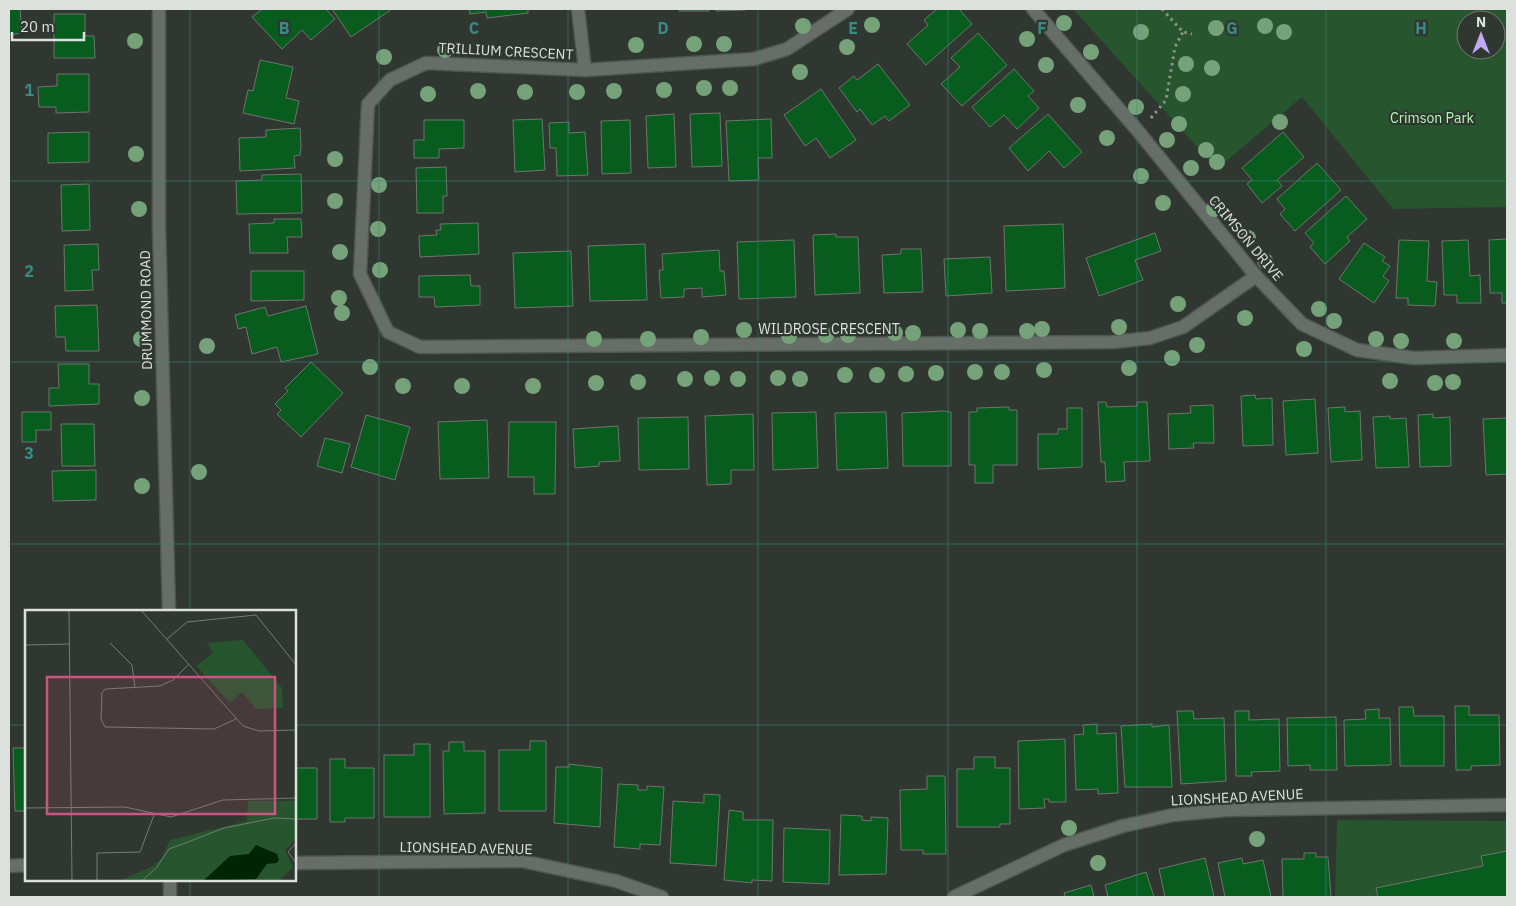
<svg xmlns="http://www.w3.org/2000/svg" width="1516" height="906" font-family="'IBM Plex Sans',sans-serif">
	<rect width="100%" height="100%" fill="#303630"/>
	<path fill="#27552d" fill-rule="evenodd" d="M1073,9h434v198l-114,2 -91,-112 -85,72zM1466,20h30v30h-30z
		M1337,820l170,1v76h-172z"/>
	<path fill="#075c1e" stroke="#6e756e" d="M9,9h11l2,24 -13,2z
		M262,9h64l9,10 -24,21 -9,-10 -20,19 -30,-32z
		M332,9h60l-41,28z
		M469,9h59v4l-41,5 -1,-6 -16,2z
		M679,9h30v2h-30z
		M716,9h29v1l-29,1z
		M937,9h22l13,15 -46,41 -19,-21 21,-19 -4,-5z
		M54,14h31v22h9l1,22h-41z
		M978,33l29,32 -45,41 -21,-22 19,-17 -9,-9z
		M260,60l33,7 -7,31 13,3 -5,23 -51,-11 5,-23 5,1z
		M878,64l32,41 -21,16 -4,-5 -13,9 -12,-16 -3,3 -18,-24 15,-12 3,4z
		M1014,69l20,22 -6,5 11,12 -22,21 -13,-14 -14,12 -18,-20z
		M57,74h32v38l-33,1v-6h-17l-1,-20 19,-1z
		M821,89l35,51 -26,18 -14,-20 -11,8 -21,-31z
		M720,113l2,53 -30,1 -2,-53z
		M674,114l2,53 -28,1 -2,-52z
		M1048,114l34,38 -18,16 -15,-17 -21,20 -19,-23z
		M542,119l3,51 -30,2 -2,-52z
		M771,119l1,39h-14l1,22 -30,1 -3,-60z
		M424,120h40v28l-25,1v9h-25v-18h10z
		M630,120l1,53 -29,1 -1,-53z
		M569,122v11l16,-1 3,43 -31,1 -1,-28h-6l-1,-25z
		M300,128l1,19 -1,8 -6,1 1,12 -55,3 -1,-33 27,-1v-7z
		M89,132v30l-41,1v-30z
		M1283,132l21,25 -27,23 5,6 -20,17 -15,-19 5,-4 -10,-12z
		M1317,163l24,27 -46,41 -15,-17 5,-5 -8,-10z
		M446,167l1,29h-4v17h-26l-1,-45z
		M301,174l1,39 -65,1 -1,-33 26,-1v-5z
		M89,184l1,46 -28,1 -1,-46z
		M1346,196l21,23 -20,18 3,4 -25,23 -15,-17 4,-4 -9,-10z
		M274,219h27l1,18h-15l1,16h-38l-1,-29 25,-1z
		M478,223l1,31 -59,3 -1,-21 18,-1 -1,-5h5l-1,-6z
		M1063,224l2,64 -59,3 -2,-65z
		M1155,233l6,18 -26,9 8,20 -44,16 -13,-38z
		M836,234v3h22l2,56 -45,2 -2,-60z
		M1507,239v64h-5v-10h-12l-1,-53z
		M794,240l2,57 -57,2 -2,-57z
		M1399,240l30,1 -2,40 10,1 -2,24 -27,-1v-7h-12z
		M1468,240l2,36 10,-1 1,28h-24v-8h-13l-2,-54z
		M1364,243l21,14 -3,4 8,5 -7,10 6,5 -15,22 -35,-24z
		M98,244l1,26h-7l1,20 -28,1 -1,-46z
		M645,244l2,56 -57,1 -2,-55z
		M901,249h20l2,43 -39,1 -2,-38 19,-1z
		M719,250l1,21h4l2,24 -24,2v-9l-18,1v8l-23,1 -2,-28h4l-1,-16z
		M571,251l2,55 -58,2 -2,-55z
		M990,257l2,36 -46,3 -2,-37z
		M251,271h53v29l-53,1z
		M470,275l1,11h9v19l-45,2 -1,-10h-15v-21z
		M97,305l2,46h-33l-1,-14h-9l-1,-31z
		M306,306l12,48 -37,8 -4,-15 -25,7 -6,-27 -8,2 -3,-14 30,-8 3,9z
		M311,362l32,31 -42,44 -24,-23 4,-4 -6,-6 13,-13 -3,-3z
		M58,364h31v20h10v20l-50,2v-18h10z
		M1255,395l1,4 16,-1 1,47 -30,1 -2,-50z
		M1315,399l3,54 -32,2 -3,-54z
		M1098,402h8l1,5 30,-1v-4h10l3,59 -26,1 1,19 -19,1 -1,-20h-4z
		M1213,405l1,38h-21l1,5 -25,1 -1,-35 23,-1 -1,-7z
		M1009,407v3h8v55h-24v18h-18v-18h-6v-53h8v-4z
		M1345,407v5l15,-1 2,49 -31,2 -3,-54z
		M1067,408h15v59l-44,2v-35h20v-5h9z
		M944,411l7,1v54h-48l-1,-53z
		M22,412h29v18h-15v12h-14z
		M816,412l2,56 -45,2 -1,-57z
		M886,412l2,56 -51,2 -2,-57z
		M753,414l1,56h-23v14l-24,1 -2,-69z
		M1433,414v4l17,-1 1,49 -31,1 -2,-52z
		M366,415l44,12 -15,53 -44,-13z
		M1390,416v3l16,-1 3,49 -33,1 -3,-51z
		M688,417l1,52 -50,1 -1,-52z
		M1507,418v56l-21,1 -3,-56z
		M487,420l2,58 -49,1 -2,-57z
		M509,422h47l-1,72h-21v-17h-26z
		M61,424h33l1,42h-33z
		M618,426l2,35 -21,1v4l-24,2 -2,-39z
		M325,438l25,6 -8,29 -25,-7z
		M96,470v30l-43,1 -1,-30z
		M1455,706h14v9h30l1,50 -29,1v4h-15z
		M1399,707h14l1,9h30v50h-44z
		M1379,709v9h11l1,47 -46,1 -1,-46 22,-1 -1,-9z
		M1177,711h16l1,8 30,-1 2,63 -45,3z
		M1235,711h14v9l30,-1 1,52 -29,1 1,4h-16z
		M1336,717l1,53h-27v-5l-22,1 -1,-48z
		M1097,724v10l19,-1 2,60 -20,1v-5l-22,1 -2,-55 10,-1 -1,-9z
		M1152,724v3l17,-2 3,62h-47l-4,-61z
		M1065,739l1,63h-17v-3h-5l1,9 -26,1 -1,-68z
		M530,741h16v70h-47v-61h31z
		M449,742h15v9h21v62l-41,1 -1,-63h6z
		M414,744h16v73h-46v-62h30z
		M13,748h13v63h-11z
		M974,757h21v11h15v56h-10v3h-43v-58h17z
		M330,759h15v9h29v50h-29v4h-15z
		M569,764l33,4 -2,59 -46,-4 2,-56h13z
		M295,768h22v51h-22z
		M927,776h18l1,78h-23v-4h-22l-1,-60 27,-1z
		M618,784l20,1v5h9v-4l17,1 -4,58 -20,-1v5l-26,-2z
		M704,794l16,1 -4,71 -46,-3 3,-62 31,2z
		M729,810l14,2v8h30l-1,61 -20,-1v3l-28,-3z
		M841,815l21,1v4l9,1v-4l17,1 -2,56 -47,1z
		M784,828l46,2 -1,54 -46,-2z
		M1507,851v46h-129l-2,-9 107,-22 -2,-10z
		M1304,853h12v4h12l3,40h-48l-1,-38h22z
		M1205,858l9,39h-49l-6,-28z
		M1242,858l1,6 20,-4 8,37h-46l-7,-34z
		M1146,872l8,25h-46l-3,-12z
		M1091,885l3,12h-29l-1,-4z"/>
	<g fill="none" stroke-linecap="round" stroke-linejoin="round">
		<defs>
			<path id="street" d="M578,9l7,61
				M848,9l-61,40 -33,10 -169,11 -159,-7 -36,17 -22,24 -8,170 28,58 32,15 694,-5 36,-4 33,-11 73,-51
				M1033,9l105,122 118,145 46,48 55,26 57,8 93,-3
				M295,863l227,-2 94,20 46,16
				M9,866l17,-1
				M954,897l110,-52 59,-19 50,-11 53,-5 281,-5"/>
			<path id="secondary" d="M159,9v217l10,385
				M170,897v-17"/>
		</defs>
		<use href="#street" stroke="#4f554f" stroke-width="15"/>
		<use href="#secondary" stroke="#4f554f" stroke-width="15"/>
		<path stroke="#8e938e" stroke-width="3" stroke-dasharray="2.5 4" stroke-linecap="butt" d="M1162,9l21,23 9,2
			M1151,118l15,-18 9,-53 8,-15"/>
		<use href="#street" stroke="#676e67" stroke-width="12"/>
		<use href="#secondary" stroke="#676e67" stroke-width="12"/>
	</g>
	<g fill="#75a279">
		<circle cx="1064" cy="23" r="8"/>
		<circle cx="872" cy="25" r="8"/>
		<circle cx="803" cy="26" r="8"/>
		<circle cx="1265" cy="26" r="8"/>
		<circle cx="1216" cy="28" r="8"/>
		<circle cx="1141" cy="32" r="8"/>
		<circle cx="1284" cy="32" r="8"/>
		<circle cx="1027" cy="39" r="8"/>
		<circle cx="135" cy="41" r="8"/>
		<circle cx="694" cy="44" r="8"/>
		<circle cx="724" cy="44" r="8"/>
		<circle cx="636" cy="45" r="8"/>
		<circle cx="847" cy="47" r="8"/>
		<circle cx="445" cy="50" r="8"/>
		<circle cx="1091" cy="52" r="8"/>
		<circle cx="384" cy="57" r="8"/>
		<circle cx="1186" cy="64" r="8"/>
		<circle cx="1046" cy="65" r="8"/>
		<circle cx="1212" cy="68" r="8"/>
		<circle cx="800" cy="72" r="8"/>
		<circle cx="704" cy="88" r="8"/>
		<circle cx="730" cy="88" r="8"/>
		<circle cx="664" cy="90" r="8"/>
		<circle cx="478" cy="91" r="8"/>
		<circle cx="614" cy="91" r="8"/>
		<circle cx="525" cy="92" r="8"/>
		<circle cx="577" cy="92" r="8"/>
		<circle cx="428" cy="94" r="8"/>
		<circle cx="1183" cy="94" r="8"/>
		<circle cx="1078" cy="105" r="8"/>
		<circle cx="1136" cy="107" r="8"/>
		<circle cx="1280" cy="122" r="8"/>
		<circle cx="1179" cy="124" r="8"/>
		<circle cx="1107" cy="138" r="8"/>
		<circle cx="1167" cy="140" r="8"/>
		<circle cx="1206" cy="150" r="8"/>
		<circle cx="136" cy="154" r="8"/>
		<circle cx="335" cy="159" r="8"/>
		<circle cx="1217" cy="162" r="8"/>
		<circle cx="1191" cy="168" r="8"/>
		<circle cx="1141" cy="176" r="8"/>
		<circle cx="379" cy="185" r="8"/>
		<circle cx="335" cy="201" r="8"/>
		<circle cx="1163" cy="203" r="8"/>
		<circle cx="139" cy="209" r="8"/>
		<circle cx="1214" cy="209" r="8"/>
		<circle cx="378" cy="229" r="8"/>
		<circle cx="1248" cy="238" r="8"/>
		<circle cx="340" cy="252" r="8"/>
		<circle cx="1265" cy="261" r="8"/>
		<circle cx="380" cy="270" r="8"/>
		<circle cx="339" cy="298" r="8"/>
		<circle cx="1178" cy="304" r="8"/>
		<circle cx="1319" cy="309" r="8"/>
		<circle cx="342" cy="313" r="8"/>
		<circle cx="1245" cy="318" r="8"/>
		<circle cx="1334" cy="321" r="8"/>
		<circle cx="1119" cy="327" r="8"/>
		<circle cx="1042" cy="329" r="8"/>
		<circle cx="744" cy="330" r="8"/>
		<circle cx="958" cy="330" r="8"/>
		<circle cx="980" cy="331" r="8"/>
		<circle cx="1027" cy="331" r="8"/>
		<circle cx="895" cy="333" r="8"/>
		<circle cx="913" cy="333" r="8"/>
		<circle cx="826" cy="335" r="8"/>
		<circle cx="848" cy="335" r="8"/>
		<circle cx="789" cy="336" r="8"/>
		<circle cx="701" cy="337" r="8"/>
		<circle cx="141" cy="339" r="8"/>
		<circle cx="594" cy="339" r="8"/>
		<circle cx="648" cy="339" r="8"/>
		<circle cx="1376" cy="339" r="8"/>
		<circle cx="1401" cy="341" r="8"/>
		<circle cx="1454" cy="341" r="8"/>
		<circle cx="1197" cy="345" r="8"/>
		<circle cx="207" cy="346" r="8"/>
		<circle cx="1304" cy="349" r="8"/>
		<circle cx="1172" cy="358" r="8"/>
		<circle cx="370" cy="367" r="8"/>
		<circle cx="1129" cy="368" r="8"/>
		<circle cx="1044" cy="370" r="8"/>
		<circle cx="975" cy="372" r="8"/>
		<circle cx="1002" cy="372" r="8"/>
		<circle cx="936" cy="373" r="8"/>
		<circle cx="906" cy="374" r="8"/>
		<circle cx="845" cy="375" r="8"/>
		<circle cx="877" cy="375" r="8"/>
		<circle cx="712" cy="378" r="8"/>
		<circle cx="778" cy="378" r="8"/>
		<circle cx="685" cy="379" r="8"/>
		<circle cx="738" cy="379" r="8"/>
		<circle cx="800" cy="379" r="8"/>
		<circle cx="1390" cy="381" r="8"/>
		<circle cx="638" cy="382" r="8"/>
		<circle cx="1453" cy="382" r="8"/>
		<circle cx="596" cy="383" r="8"/>
		<circle cx="1435" cy="383" r="8"/>
		<circle cx="403" cy="386" r="8"/>
		<circle cx="462" cy="386" r="8"/>
		<circle cx="533" cy="386" r="8"/>
		<circle cx="142" cy="398" r="8"/>
		<circle cx="199" cy="472" r="8"/>
		<circle cx="142" cy="486" r="8"/>
		<circle cx="1069" cy="828" r="8"/>
		<circle cx="1257" cy="839" r="8"/>
		<circle cx="1098" cy="863" r="8"/>
	</g>
	<path fill="none" stroke="#388b84" stroke-width="1" stroke-opacity="0.55" d="M190,9v602M379,9v888M568,9v888M758,9v888M948,9v888M1137,9v888M1326,9v888M9,181h1498M9,362h1498M9,544h1498M9,725h17M295,725h1212M190,880v17"/>
	<g text-anchor="middle" dominant-baseline="central" stroke-width="4.5" stroke-linejoin="round" paint-order="stroke">
		<g font-size="14" fill="#dde1dd" stroke="#303630">
			<text transform="translate(506 51) rotate(3)">TRILLIUM CRESCENT</text>
			<text transform="translate(1246 238) rotate(50)">CRIMSON DRIVE</text>
			<text transform="translate(146 310) rotate(-91)">DRUMMOND ROAD</text>
			<text x="829" y="329">WILDROSE CRESCENT</text>
			<text transform="translate(1237 797) rotate(-3)">LIONSHEAD AVENUE</text>
			<text transform="translate(466 848) rotate(1)">LIONSHEAD AVENUE</text>
		</g>
		<g font-size="14" fill="#aefab5" stroke="#303630">
			<text x="1432" y="118">Crimson Park</text>
		</g>
	</g>
	<g transform="translate(25 610)">
		<rect width="271" height="271" fill="#303630"/>
		<path d="M218,30l39,48 1,20 -27,1 -14,-17 -12,11 -34,-37 17,-13 -6,-10zM223,191h48v38l-11,11 8,17 -14,14h-160l32,-14 11,-9 8,-18 77,-19z" fill="#27552d"/>
		<path d="M231,235l21,9 2,6 -2,3 -10,1 -11,15 -53,2 27,-25 19,-2z" fill="#002505"/>
		<path fill="none" stroke="#757a75" stroke-width="1" d="M44,0l3,271M116,0l102,116 16,5 38,-1M142,29l20,-17 69,-7 41,51M85,33l22,22 3,23M0,35l45,-1M164,54l-16,16 -13,6 -55,3 -3,4 -1,26 4,8 109,2 22,-10M0,198l100,-1 46,10 52,-17 74,-2M272,232l-9,10 9,12M72,271v-28l43,-1 14,-37M117,271l15,-14 12,-18 19,-7 36,-14 50,-10 23,1"/>
		<path fill="#ca5482" fill-opacity="0.15" stroke="#ca5482" stroke-width="2.5" d="M22,67h228v137h-228z"/>
		<rect width="271" height="271" fill="none" stroke="#dde1dd" stroke-width="2.5"/>
	</g>
	<g font-size="16" text-anchor="middle" font-weight="bold" fill="#388b84" stroke="#303630" stroke-width="4.5" stroke-linejoin="round" paint-order="stroke">
		<text x="284" y="34">B</text>
		<text x="474" y="34">C</text>
		<text x="663" y="34">D</text>
		<text x="853" y="34">E</text>
		<text x="1042" y="34">F</text>
		<text x="1232" y="34">G</text>
		<text x="1421" y="34">H</text>
		<text x="29" y="96">1</text>
		<text x="29" y="277">2</text>
		<text x="29" y="459">3</text>
	</g>
	<rect width="1516" height="906" fill="none" stroke="#dde1dd" stroke-width="20"/>
	<g transform="translate(1481 35)"><circle r="24" fill="#303630" stroke="#757a75"/>
	<path d="M0-4L9 19L0 12L-9 19Z" fill="#bea9f5"/>
	<text y="-8" font-size="14" font-weight="bold" text-anchor="middle" fill="#dde1dd">N</text>
	</g>
	<path d="M12 32v8h72v-8" fill="none" stroke="#dde1dd" stroke-width="2.5"/>
	<text x="20" y="32" font-size="15" fill="#dde1dd" stroke="#303630" stroke-width="4" paint-order="stroke">20 m</text>
</svg>
